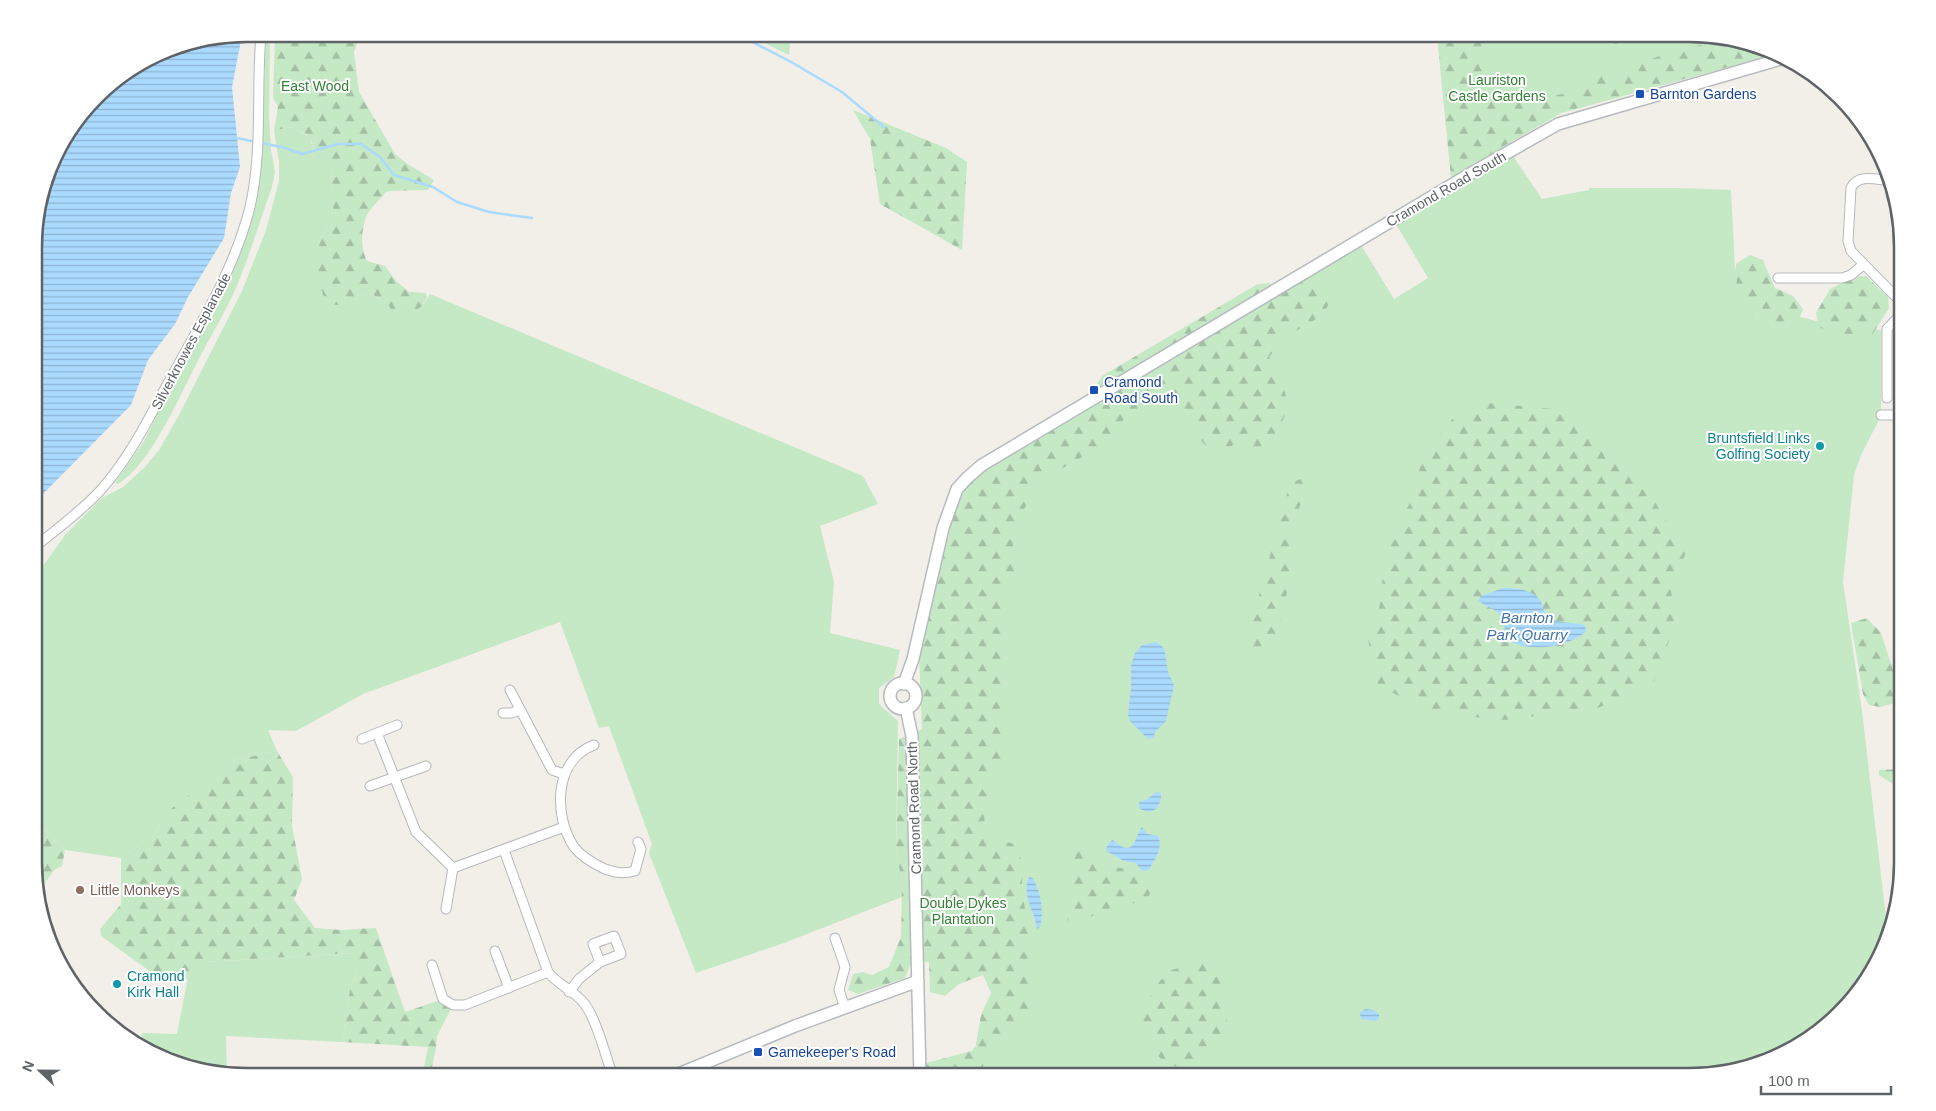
<svg xmlns="http://www.w3.org/2000/svg" width="1936" height="1111" font-family="Arial,sans-serif">
	<defs>
		<pattern id="forest-firs" width="22" height="20" patternUnits="userSpaceOnUse" patternTransform="scale(1.25)"><rect width="22" height="20" fill="#c5e8c5"/><path d="M5 1l3.5 6h-7zM16 11l3.5 6h-7z" fill="#a3c0a4"/></pattern>
		<pattern id="water-rules" width="6" height="5" patternUnits="userSpaceOnUse" patternTransform="scale(1.25)"><rect width="6" height="5" fill="#aadaff"/><path d="M0 2.5h6" fill="none" stroke="#8eb4d2"/></pattern>
	</defs>
	<rect width="100%" height="100%" fill="#f1efe8"/>
	<path fill="#c5e8c5" d="M266,34h4l-1,82 2,34 4,22 -3,15c-11,30 -20,61 -32,91 -10,26 -25,50 -38,75 -20,36 -49,110 -84,131l-3,-1 29,-42 30,-62 58,-104 12,-33 12,-41 5,-33z
		M746,34h45l-2,21z
		M1437,34h252l55,7 31,13 -214,59 -110,64z
		M290,127c22,9 22,11 24,34l18,4 2,4 -4,12 4,17 -2,20 -11,19 26,70 4,-1 7,-11 12,-2 19,13 35,-2 6,-10 433,182 15,28 -58,22 14,56 -4,51 70,17 -6,27 -15,11v16l19,17 -2,130 6,31v15l-118,46 -88,30 -47,-120 3,-9 -43,-118 -10,2 -39,-106 -197,72 -67,37 -28,-1 9,21 -43,9 -71,58 -9,17 -33,23 -56,-8 -18,-19 -11,3v-258l29,-41 37,-37 21,-11 22,-20 14,-17 20,-35 63,-124 24,-61 13,-49v-19l-5,-31z
		M1513,156l29,43 47,-9v-2h89l53,2 4,78 30,40 71,18 45,4v80l-2,10 -18,35 -7,20 -11,107 19,129 25,216 -13,43 -34,44 -44,34 -94,29h-753l57,-66 -36,-163 -2,-368 393,-235 33,54 34,-21 -32,-54z
		M353,953l5,19 -8,18 -8,52 -116,-6 1,38 -35,-4 -52,-23 2,-14 35,1 12,-62 17,-10z"/>
	<path fill="url(#forest-firs)" d="M275,34h85l-6,18 5,40 36,62 14,11 25,15 -6,10 -39,1 -4,2c-5,7 -14,14 -18,22 -6,13 -7,34 0,46l18,5 11,15 13,11 17,1 1,4c-6,15 -17,16 -31,19l-7,-10 -7,1 -2,-8 -10,-6 -12,2 -6,11 -4,1 -16,-3 -9,-9 -7,-33 5,-25 11,-19 2,-20 -4,-17 4,-12 -2,-4 -15,-1 -3,-3 -2,-19 -6,-8 -16,-7 -16,4 4,-25 -5,-8z
		M1437,34h43l10,55c7,3 15,7 23,8 23,4 55,-4 78,-9l3,-27 5,-1 2,3 -2,11 1,2 5,-5h3l5,5c8,-5 15,-8 24,-11 5,-1 9,-5 14,-6 26,-10 54,-16 81,-19 14,-2 31,9 43,14l-214,59 -110,64z
		M1598,34h27l-6,9 -4,1 -7,-5 -7,4 -4,-2z
		M853,110l93,38 21,14 -5,88 -82,-46 -10,-65z
		M1750,255l13,5 12,28 18,8 10,13 -5,13 -14,3 -20,-3 -15,-10 -12,-20 -1,-28z
		M1866,276l22,21 1,11 -17,27h-38l-15,-8 -3,-14 14,-24 25,-12z
		M1303,281l22,4c18,30 -25,40 -41,54 -5,5 -10,12 -15,18 7,13 18,33 18,48 -1,16 -15,33 -24,46l-10,2 -10,-13 -18,9 -15,1 -14,-15 -10,-22 -16,-12 -19,-2 -22,15 -30,33 -58,34 -20,33 -9,36 5,24 -13,22 -4,120c4,14 6,28 4,43 -1,7 -8,14 -11,21 -9,17 -11,39 -6,57 12,6 19,2 30,9l7,22 -3,21 6,29 7,9 -3,92 -22,17 -35,41h-48v-14l49,-13 6,-35 10,-22 -8,-18 -24,9 -14,12 -15,-4 -1,-30 -17,-1 -7,17 -47,16 -10,-4 5,-16 10,-2 9,3 17,-8 12,-30 1,-55 -6,-31 3,-112 23,-10 -3,-73 34,-141 16,-34 26,-20 103,-64 -1,-13 5,-8 154,-91c19,-5 21,4 33,3 5,0 10,-4 14,-7z
		M1487,403l66,6 46,34 56,59 31,51 -16,32 5,31 -4,20 -17,45 -56,27 -93,12 -69,-7 -58,-27 -11,-52 12,-24 8,-66 28,-50 7,-40 33,-38z
		M1303,478l5,12 -19,38 4,33 -11,57 -14,34 -9,1 -8,-3v-14l4,-26 35,-127z
		M1867,618l14,15 12,37 9,8v23l-22,6 -11,-2 -6,-11 -12,-71z
		M277,751l16,26 -1,49 10,53 -8,21 21,28 26,2 35,-2 29,84 38,-13 10,6 -16,31 -1,12 -6,29h-8l6,-30 -86,-5 8,-52 8,-18 -6,-19 -146,9 -17,10 -1,7 -33,-4 -54,-39 -1,-7 21,-25v-46l33,-23 9,-17 9,-10 62,-48z
		M1902,769v21l-23,-15v-5z
		M47,831l18,19 -3,16 -8,4 -14,20 -4,-2v-54z
		M1078,845l6,5 11,4 12,12 20,3 12,9 15,6 -6,14 -13,5 -16,2 -27,11 -11,8 -8,3 -6,-9 5,-18 -3,-21 4,-15 -2,-9 2,-7z
		M1203,962l14,5 8,28 2,29 -5,16 -8,13 -27,14 -16,-1 -12,-9 -16,-29 1,-22 15,-24 12,-12z"/>
	<path fill="url(#water-rules)" d="M242,35l-10,52 8,80 -9,26 -7,45 -36,59 -13,27 -27,36 -17,45 -95,96v-281l20,-67 50,-66 60,-37z
		M1503,588c12,0 29,1 37,12 3,4 3,11 6,15 10,9 26,7 39,10l1,6c-16,17 -65,24 -82,5 4,-23 -9,-25 -26,-35l3,-5z
		M1156,642l6,4 3,6 3,20 6,13 -8,36 -10,10 -3,7 -5,1 -18,-18 -2,-6 3,-27v-23l4,-12 7,-8z
		M1157,792l4,1c1,14 -9,24 -22,15v-6l8,-3z
		M1142,827l5,7 11,2c6,14 -5,24 -9,34l-7,1 -6,-8 -12,-2 -18,-10 1,-5 5,-6c5,2 6,5 11,7 13,5 13,-14 19,-20z
		M1029,877l4,1c8,15 11,33 7,49l-3,2c-2,-18 -16,-33 -8,-52z
		M1365,1009l8,1 6,4v5l-3,2 -15,-2 -1,-6z"/>
	<g fill="none" stroke-linecap="round" stroke-linejoin="round">
		<path stroke="#aadaff" stroke-width="2.5" d="M737,34l56,29 49,29 42,35
			M237,138l19,4
			M261,143l21,4 20,7 36,-10h23l19,13 14,18 39,12 24,15 32,10 43,6"/>
		<defs>
			<path id="street" d="M1891,181c-14,-1 -33,-8 -40,7l-3,53 3,10 51,52
				M1778,278h64l9,-3 13,-11
				M1887,398v-69l15,-16
				M1881,415h21
				M36,546c21,-17 44,-34 63,-54 32,-35 51,-77 74,-118 30,-54 62,-107 77,-167 13,-57 6,-116 11,-173
				M510,690l42,80 12,4
				M503,713h9l7,-3
				M377,733l39,99 37,36 -7,41
				M362,739l35,-14
				M594,745c-40,15 -41,70 -20,102 8,10 20,17 31,22 12,4 18,5 30,2l6,-22 -3,-7
				M370,786l56,-20
				M504,850l44,122c10,13 25,18 35,30 13,15 23,55 30,75
				M453,868l111,-41
				M614,936l7,18 -21,8 -7,-18z
				M835,938l10,29 -6,23 6,18
				M495,951l14,37
				M432,965l11,34 10,6h12l83,-33
				M569,992l10,-13 21,-17"/>
			<path id="secondary" d="M890 696a13 13 0 1 1 26 0a13 13 0 1 1-26 0Z
				M904,684l9,-25 30,-131 14,-39 10,-11 15,-13 493,-294 83,-47 226,-66
				M906,708l6,28 8,341
				M671,1077l124,-51 123,-45"/>
		</defs>
		<use href="#street" stroke="#b5b8bc" stroke-width="11"/>
		<use href="#secondary" stroke="#b6babf" stroke-width="14"/>
		<use href="#street" stroke="#fff" stroke-width="9"/>
		<use href="#secondary" stroke="#fff" stroke-width="11"/>
	</g>
	<g fill="#1a4fb4" stroke="#fff" stroke-width="2">
		<rect x="1635" y="89" width="10" height="10" rx="2.5"/>
		<rect x="1089" y="385" width="10" height="10" rx="2.5"/>
		<rect x="753" y="1047" width="10" height="10" rx="2.5"/>
	</g>
	<g fill="#0f9aa8" stroke="#fff" stroke-width="2">
		<circle cx="1820" cy="446" r="5"/>
		<circle cx="117" cy="984" r="5"/>
	</g>
	<circle fill="#8d6e63" stroke="#fff" stroke-width="2" cx="80" cy="890" r="5"/>
	<g text-anchor="middle" dominant-baseline="central" stroke-width="4" stroke-linejoin="round" paint-order="stroke">
		<g font-size="14" fill="#348238" stroke="#fff">
			<text x="1497" y="80">Lauriston<tspan x="1497" dy="16">Castle Gardens</tspan></text>
			<text x="315" y="86">East Wood</text>
			<text x="963" y="903">Double Dykes<tspan x="963" dy="16">Plantation</tspan></text>
		</g>
		<g font-size="14" fill="#164399" stroke="#fff" text-anchor="start">
			<text x="1650" y="94">Barnton Gardens</text>
			<text x="1104" y="382">Cramond<tspan x="1104" dy="16">Road South</tspan></text>
			<text x="768" y="1052">Gamekeeper's Road</text>
		</g>
		<g font-size="14" fill="#5f6368" stroke="#fff">
			<text transform="translate(1446 189) rotate(-30)">Cramond Road South</text>
			<text transform="translate(191 341) rotate(-62)">Silverknowes Esplanade</text>
			<text transform="translate(914 808) rotate(-92)">Cramond Road North</text>
		</g>
		<g font-size="14" fill="#0d838f" stroke="#fff" text-anchor="end">
			<text x="1810" y="438">Bruntsfield Links<tspan x="1810" dy="16">Golfing Society</tspan></text>
			<text x="127" y="976" text-anchor="start">Cramond<tspan x="127" dy="16">Kirk Hall</tspan></text>
		</g>
		<g font-size="14" fill="#785e54" stroke="#fff" text-anchor="start">
			<text x="90" y="890">Little Monkeys</text>
		</g>
		<g font-size="15" font-style="italic" fill="#4174aa" stroke="#fff">
			<text x="1527" y="617">Barnton<tspan x="1527" dy="17">Park Quarry</tspan></text>
		</g>
	</g>
	<path d="M0 0H1936V1111H0ZM247 42H1689A205 205 0 0 1 1894 247V863A205 205 0 0 1 1689 1068H247A205 205 0 0 1 42 863V247A205 205 0 0 1 247 42Z" fill="#fff" fill-rule="evenodd"/>
	<path fill="none" stroke="#5f6368" stroke-width="2.5" d="M247 42H1689A205 205 0 0 1 1894 247V863A205 205 0 0 1 1689 1068H247A205 205 0 0 1 42 863V247A205 205 0 0 1 247 42Z"/>
	<g transform="translate(40 1071) rotate(292)" stroke="#ffffff" stroke-width="4" paint-order="stroke">
	<path d="M0-4L9 19L0 12L-9 19Z" fill="#5f6368"/>
	<text y="-8" font-size="14" font-weight="bold" text-anchor="middle" fill="#5f6368">N</text>
	</g>
	<path d="M1761 1086v8h130v-8" fill="none" stroke="#5f6368" stroke-width="2.5"/>
	<text x="1768" y="1086" font-size="15" fill="#5f6368" stroke="#ffffff" stroke-width="4" paint-order="stroke">100 m</text>
</svg>
